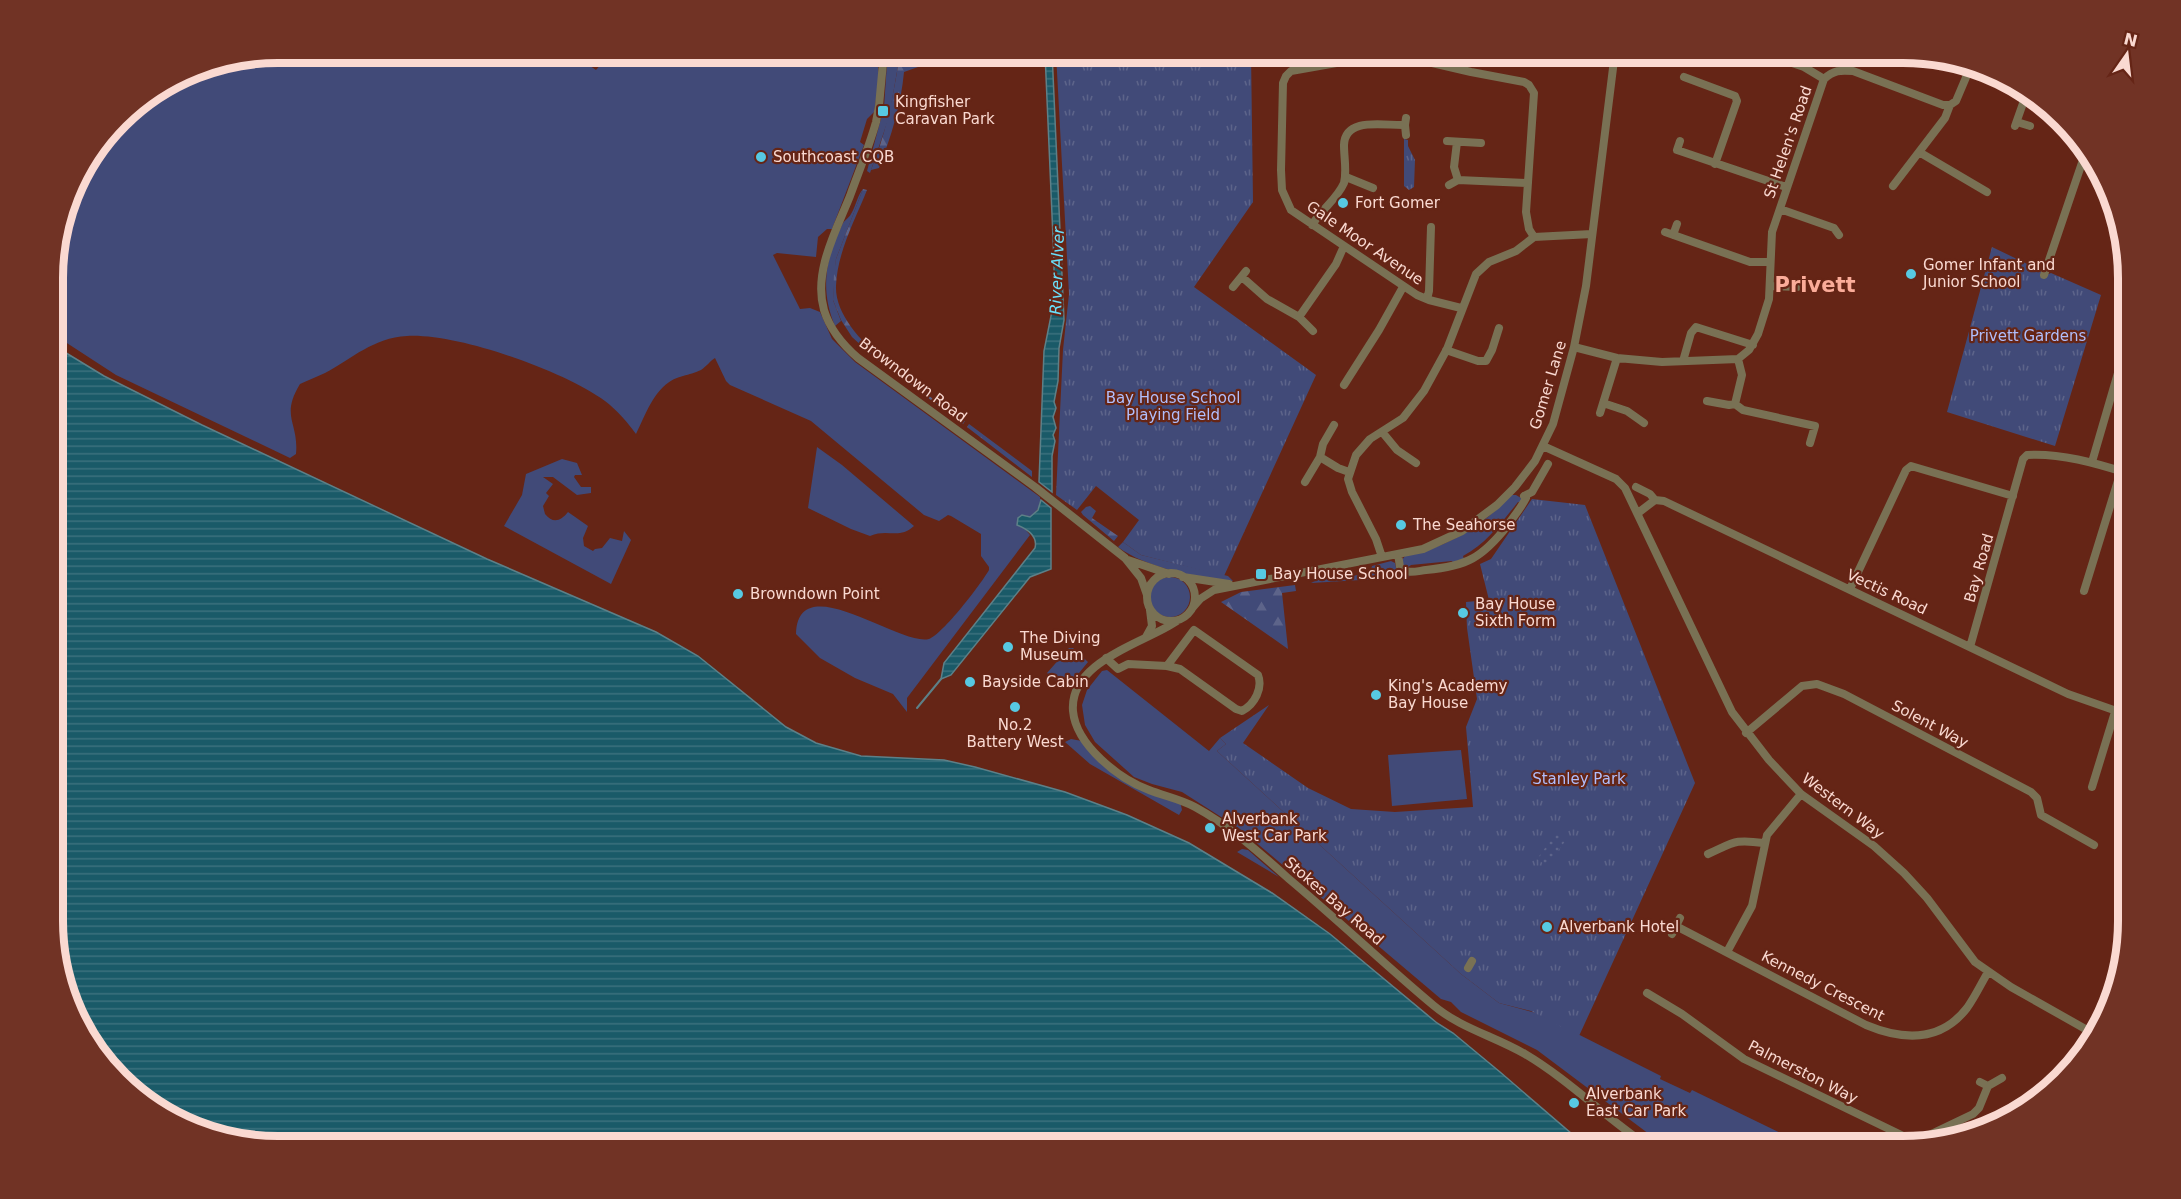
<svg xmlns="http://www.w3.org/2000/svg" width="2181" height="1199" font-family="'DejaVu Sans',sans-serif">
	<defs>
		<pattern id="forest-firs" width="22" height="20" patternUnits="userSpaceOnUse" patternTransform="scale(1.5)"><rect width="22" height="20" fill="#414a78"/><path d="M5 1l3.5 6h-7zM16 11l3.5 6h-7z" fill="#5d648a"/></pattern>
		<pattern id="park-tufts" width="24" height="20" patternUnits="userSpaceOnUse" patternTransform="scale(1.5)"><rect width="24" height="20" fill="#414a78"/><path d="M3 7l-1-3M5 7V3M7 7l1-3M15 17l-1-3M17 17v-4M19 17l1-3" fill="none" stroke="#5d648a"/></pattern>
		<pattern id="garden-dots" width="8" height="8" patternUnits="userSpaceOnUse" patternTransform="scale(1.5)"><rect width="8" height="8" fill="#414a78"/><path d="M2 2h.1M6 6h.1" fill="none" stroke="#5d648a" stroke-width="1.8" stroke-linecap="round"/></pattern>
		<pattern id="water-rules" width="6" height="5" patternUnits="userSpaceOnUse" patternTransform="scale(1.5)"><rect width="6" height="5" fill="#1a5a68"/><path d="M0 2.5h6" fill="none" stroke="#3c717d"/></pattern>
	</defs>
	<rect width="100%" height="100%" fill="#652516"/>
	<path fill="#414a78" d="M278,52l293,1 25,17 7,-8 -8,-9h274c16,10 8,37 6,53l-1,6 -7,7 -7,23 4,3 -32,84h-5l-9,8 -2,20 -39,-4 -4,2 27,54 10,-1 10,4 12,27 23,23 185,135c1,10 -3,14 -10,20l-6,-2 -7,10 7,3 6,7 -123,163v14l-14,-18 -38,-16 -35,-20 -24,-24c2,-68 104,13 133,5 14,-5 52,-55 60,-69v-3l-8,-11v-22l-30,-18 -3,-1 -9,6 -15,-6 -113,-94 -81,-36 -4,-4 -11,-23c-5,3 -8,8 -14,12 -7,3 -11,4 -18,6 -27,6 -36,36 -47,58 -8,-11 -19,-24 -31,-33 -41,-30 -147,-68 -198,-65 -34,2 -54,22 -82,37 -8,4 -17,7 -25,11 -20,33 -1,38 -4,70l-6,4 -174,-83 -63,-41v-71l23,-85 53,-69 63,-39z
		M1033,52l2,1 -78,6h-48l-11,7 -9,51 -19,56 -3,-2 17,-64 3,-44 8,-2 10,-8z
		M863,189l-27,70 -3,41 8,21 -6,5c-15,-35 -10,-68 7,-101 2,-5 7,-7 9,-11 5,-8 6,-18 12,-25z
		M817,447l25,18 72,61c-15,14 -26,2 -44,10l-19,-7 -43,-21z
		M562,459l15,4 5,12h-7l-1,2 7,10h10v6l-14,2 -24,-18h-10l10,7 -7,9 3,3 -6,10 2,8c8,10 16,7 23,-2l20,14 -5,12 1,8 9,5 2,-2 7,-1 8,-10 12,3 2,-10 7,9 -20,44 -107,-58 18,-31 4,-21z
		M1511,495h5l5,3v5l-3,-1c-16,20 -32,42 -55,54l1,3 -11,4 -1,-2 -41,4 -4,3 -4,-2 -1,-6 3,-4c42,-9 77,-29 106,-61z
		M1123,542l18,13 87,21 5,5c-33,-2 -89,-14 -115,-34z
		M1391,561l4,2 2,9 13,5 -99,6 8,-4h15l36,-6 2,-7z
		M1150 597a20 20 0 1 1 40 0a20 20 0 1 1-40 0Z
		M1069,648h4l15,14 -22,27 -19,-16z
		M1107,670l102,81 11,-13 6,6 -9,7 244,223 38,29 37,10 125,63 -1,3 30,14 2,-3 115,56h-142l-128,-96 -76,-38 -10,-10 -10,-3 -201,-170 -58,-37 -30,-8 -18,-7 -39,-35 -10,-17 -3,-20 5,-15 15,-19z
		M1071,739l11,2 36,33 62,27 2,9 -3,5 -89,-51 -25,-22z
		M1461,750l6,49 -75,7 -4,-51z
		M1242,849l6,1 31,27 -42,-25z"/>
	<path fill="url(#forest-firs)" d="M1035,53l-6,7 -111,7 -14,5c-3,33 -13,65 -25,96l-8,2c14,-34 21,-68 27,-104l11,-7h48z
		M863,189l4,1c-12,30 -30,63 -31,96 -2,52 91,107 129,135l-2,3 -88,-66 -23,-21 -11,-17 -8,-20 1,-26 2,-15z
		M969,424l63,47v6l-65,-50z
		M1090,506l6,5 -4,7 26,18 -4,5 -31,-26 -2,-3 5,-5z
		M1295,585l1,6 -14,2 6,56 -67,-47 20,-10z"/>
	<path fill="url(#park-tufts)" d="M1056,53h195l2,149 -59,85 122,88 -92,201 -83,-21 -18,-13 16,-22 -43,-34 -19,24 -21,-15 7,-145 6,-56z
		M1404,139l4,1v6l7,14 -1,27 -5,3 -5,-4z
		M1992,247l48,23 4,6 7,-3 50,22 -46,151 -108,-34z
		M1532,499l53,6 110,278 -116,253 -48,-25 -32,-8 -38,-29 -244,-223 9,-7 -6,-6 49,-33 -26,38 65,45 43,21 44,3 78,-5 -7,-80 11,-28 -10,-71 -1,-26 23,-2 -9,-36 11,-5z"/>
	<path fill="url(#garden-dots)" d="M1556,833l10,7 -19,26 -10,-7z"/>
	<path fill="url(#water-rules)" stroke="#5d8088" stroke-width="1.5" d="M1052,52l12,268 -5,28 -1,33 -4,21 2,6 -3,9 3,11 -3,7 2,6 -3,15v36l-13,-10 5,-131 10,-50v-40l-9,-208z
		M53,345l51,31 98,49 285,134 169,73 42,24 88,71 30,16 45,13 83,4 31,7 90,25 62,23 62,28 83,50 58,41 107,89 16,10 47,39 86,74h-1308l-100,-23 -49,-33 -38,-43 -37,-96z
		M1041,500l10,8v61l-21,8 -79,98 -10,4 3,-16 91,-115c3,-12 -8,-19 -18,-23l1,-7 4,-3 8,2 8,-7z"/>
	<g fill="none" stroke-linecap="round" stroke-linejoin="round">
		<path stroke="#5d8088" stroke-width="2" d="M917,708l24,-29"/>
		<path stroke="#797154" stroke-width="8" d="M884,52l-5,54 -3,16c-7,25 -17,49 -26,74 -14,35 -37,76 -26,114 6,20 19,35 34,48l177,129 90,71 16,20 6,17
			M1759,52l45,15 20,12
			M1684,77l51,19 2,5 -22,63
			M2017,122l13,4
			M2015,126l12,-34
			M1406,135l-1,-10 1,-7
			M1447,141l34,2
			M1680,141l-3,9 109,37
			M1457,142l-3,25 4,13 70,3
			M1919,152l68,40
			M1346,177l27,11
			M1449,185l9,-5
			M1893,186l52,-68 5,-13 6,-4 14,-33
			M1780,209l54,19 5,7
			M1312,225c9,-15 25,-26 32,-42 3,-12 0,-25 0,-38 1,-29 41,-19 61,-20
			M1665,232l85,30h20
			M1673,235l4,-11
			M2044,275l43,-127
			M1242,277l25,22 32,18 14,14
			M1770,286l27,1
			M1233,287l13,-16
			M1427,299l2,-8 2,-64
			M1461,308l-32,-8 -12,-5 -126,-85 -9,-20 -1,-20 2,-87 3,-7 5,-5 85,-15 39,3 56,13 53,10 5,3 5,8 -8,119 3,17 5,8
			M1299,317l37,-53 8,-18
			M1574,347l43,11 45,4 76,-3 11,-9 9,-16 11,-35 3,-67 52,-153c10,-9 16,-9 29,-8l90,34h7
			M1446,350l32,11h8l6,-11 7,-22
			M1738,359l4,16 -7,29 8,6 72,16 -5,17
			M1683,361l8,-28 5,-6 57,18
			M1344,385l35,-55 24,-43
			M1707,401l22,4 6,-1
			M1603,403l24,8 17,12
			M1600,413l17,-55
			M1383,433l14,17 19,13
			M1543,446l73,33 9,9 107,224 37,48 32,34 73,52 30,27 23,25 48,64 36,25 85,48
			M1320,457l18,11 11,4
			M2092,462l35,-120
			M1305,482l15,-25 3,-13 11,-19
			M1636,487l14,7 5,6
			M1524,496l8,-4 16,-28
			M1638,513l17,-13 9,1 404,193 60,21
			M1398,554l2,13c7,8 17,4 26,3 41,-4 56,-12 82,-45 6,-9 13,-17 18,-27l-2,-2
			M1382,557l-6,-18 -24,-47 -4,-13 8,-24 14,-16 33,-21 21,-27 23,-42 29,-75 13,-12 27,-11 18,-14 58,-3
			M1128,560l41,14
			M1147 597a24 24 0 1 1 48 0a24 24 0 1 1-48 0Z
			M1183,577l46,7
			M1850,589l56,-119 5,-4 102,30
			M2084,591l37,-120
			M1193,607l7,-8 14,-9 209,-41 39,-18 35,-26 18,-18 20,-26 18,-37 21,-77 12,-61 29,-234
			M1177,621c-32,22 -108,40 -104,90 3,34 46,68 76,79 15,6 31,9 46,17 35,19 65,46 94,72 49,41 95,85 144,126 27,23 61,31 92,49 44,26 81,64 123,92
			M1146,637l6,-11 -2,-16
			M1970,647l53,-188 4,-4c34,-2 68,8 100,18
			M1106,658l12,11 10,-5 39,2 13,3 56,40 6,2c13,-7 21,-23 16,-36l-64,-45 -27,36
			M1746,733l56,-47 15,-2 27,10 187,98 6,6 4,17 53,30
			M2092,787l23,-75
			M1708,854c27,-12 26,-15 56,-11
			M1676,926l190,99c36,15 74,18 101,-17 8,-11 14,-24 21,-36
			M1672,934l8,-16
			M1727,952l25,-46 15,-71 34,-41
			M1468,968l4,-7
			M1647,993l35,21 62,45 178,86
			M1980,1082l8,4 14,-8
			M2024,1108l2,-7 8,3
			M1921,1145l6,-9 46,-22 6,-6 9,-22"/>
	</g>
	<g fill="#57c9e2" stroke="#652516" stroke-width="2">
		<rect x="877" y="105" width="12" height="12" rx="3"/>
		<circle cx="761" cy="157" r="6"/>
		<circle cx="1343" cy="203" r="6"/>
		<circle cx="1911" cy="274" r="6"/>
		<circle cx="1401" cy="525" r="6"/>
		<rect x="1255" y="568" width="12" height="12" rx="3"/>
		<circle cx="738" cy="594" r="6"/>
		<circle cx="1463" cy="613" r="6"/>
		<circle cx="1008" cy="647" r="6"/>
		<circle cx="970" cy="682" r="6"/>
		<circle cx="1376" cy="695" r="6"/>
		<circle cx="1015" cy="707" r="6"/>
		<circle cx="1210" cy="828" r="6"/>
		<circle cx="1547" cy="927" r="6"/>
		<circle cx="1574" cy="1103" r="6"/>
	</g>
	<g text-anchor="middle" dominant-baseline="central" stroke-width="4.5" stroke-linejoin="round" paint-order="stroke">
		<g font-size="15" fill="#fad9d1" stroke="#652516" text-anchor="start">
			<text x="895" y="102">Kingfisher<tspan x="895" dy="17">Caravan Park</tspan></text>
			<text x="773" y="157">Southcoast CQB</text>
			<text x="1355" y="203">Fort Gomer</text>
			<text x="1923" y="265">Gomer Infant and<tspan x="1923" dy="17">Junior School</tspan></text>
			<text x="1413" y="525">The Seahorse</text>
			<text x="1273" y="574">Bay House School</text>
			<text x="750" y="594">Browndown Point</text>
			<text x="1475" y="604">Bay House<tspan x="1475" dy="17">Sixth Form</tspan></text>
			<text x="1020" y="638">The Diving<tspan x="1020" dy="17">Museum</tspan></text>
			<text x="982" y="682">Bayside Cabin</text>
			<text x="1388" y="686">King's Academy<tspan x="1388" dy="17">Bay House</tspan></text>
			<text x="1015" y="725" text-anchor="middle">No.2<tspan x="1015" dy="17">Battery West</tspan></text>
			<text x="1222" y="819">Alverbank<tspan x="1222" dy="17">West Car Park</tspan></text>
			<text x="1559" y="927">Alverbank Hotel</text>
			<text x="1586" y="1094">Alverbank<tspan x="1586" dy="17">East Car Park</tspan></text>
		</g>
		<g font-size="15" fill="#fad9d1" stroke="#652516">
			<text transform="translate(1788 142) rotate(-71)">St Helen's Road</text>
			<text transform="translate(1365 243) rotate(34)">Gale Moor Avenue</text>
			<text transform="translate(913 380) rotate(37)">Browndown Road</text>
			<text transform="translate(1548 385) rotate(-73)">Gomer Lane</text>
			<text transform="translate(1979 568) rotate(-74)">Bay Road</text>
			<text transform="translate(1887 592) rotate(25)">Vectis Road</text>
			<text transform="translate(1930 724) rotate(28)">Solent Way</text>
			<text transform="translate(1843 806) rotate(37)">Western Way</text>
			<text transform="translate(1334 901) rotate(41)">Stokes Bay Road</text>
			<text transform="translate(1823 986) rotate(27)">Kennedy Crescent</text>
			<text transform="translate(1803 1072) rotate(27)">Palmerston Way</text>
		</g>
		<g font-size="15" fill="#b0befc" stroke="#652516">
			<text x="2028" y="336">Privett Gardens</text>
			<text x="1173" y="398">Bay House School<tspan x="1173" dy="17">Playing Field</tspan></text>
			<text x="1579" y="779">Stanley Park</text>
		</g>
		<g font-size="16" font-style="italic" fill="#69e0fb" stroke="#652516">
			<text transform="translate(1057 271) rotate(-88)">River Alver</text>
		</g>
		<g font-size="21" font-weight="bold" fill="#fbac99" stroke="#652516">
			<text x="1815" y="285">Privett</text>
		</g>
	</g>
	<path d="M0 0H2181V1199H0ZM278 63H1903A215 215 0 0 1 2118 278V921A215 215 0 0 1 1903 1136H278A215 215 0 0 1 63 921V278A215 215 0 0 1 278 63Z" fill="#713325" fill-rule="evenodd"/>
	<path fill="none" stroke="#fad9d1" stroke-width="8" d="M278 63H1903A215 215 0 0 1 2118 278V921A215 215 0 0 1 1903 1136H278A215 215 0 0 1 63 921V278A215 215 0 0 1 278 63Z"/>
	<g transform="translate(2127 54) rotate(14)" stroke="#652516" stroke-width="4.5" paint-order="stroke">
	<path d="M0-4.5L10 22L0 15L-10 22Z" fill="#fad9d1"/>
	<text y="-9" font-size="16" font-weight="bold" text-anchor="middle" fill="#fad9d1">N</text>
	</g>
</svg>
